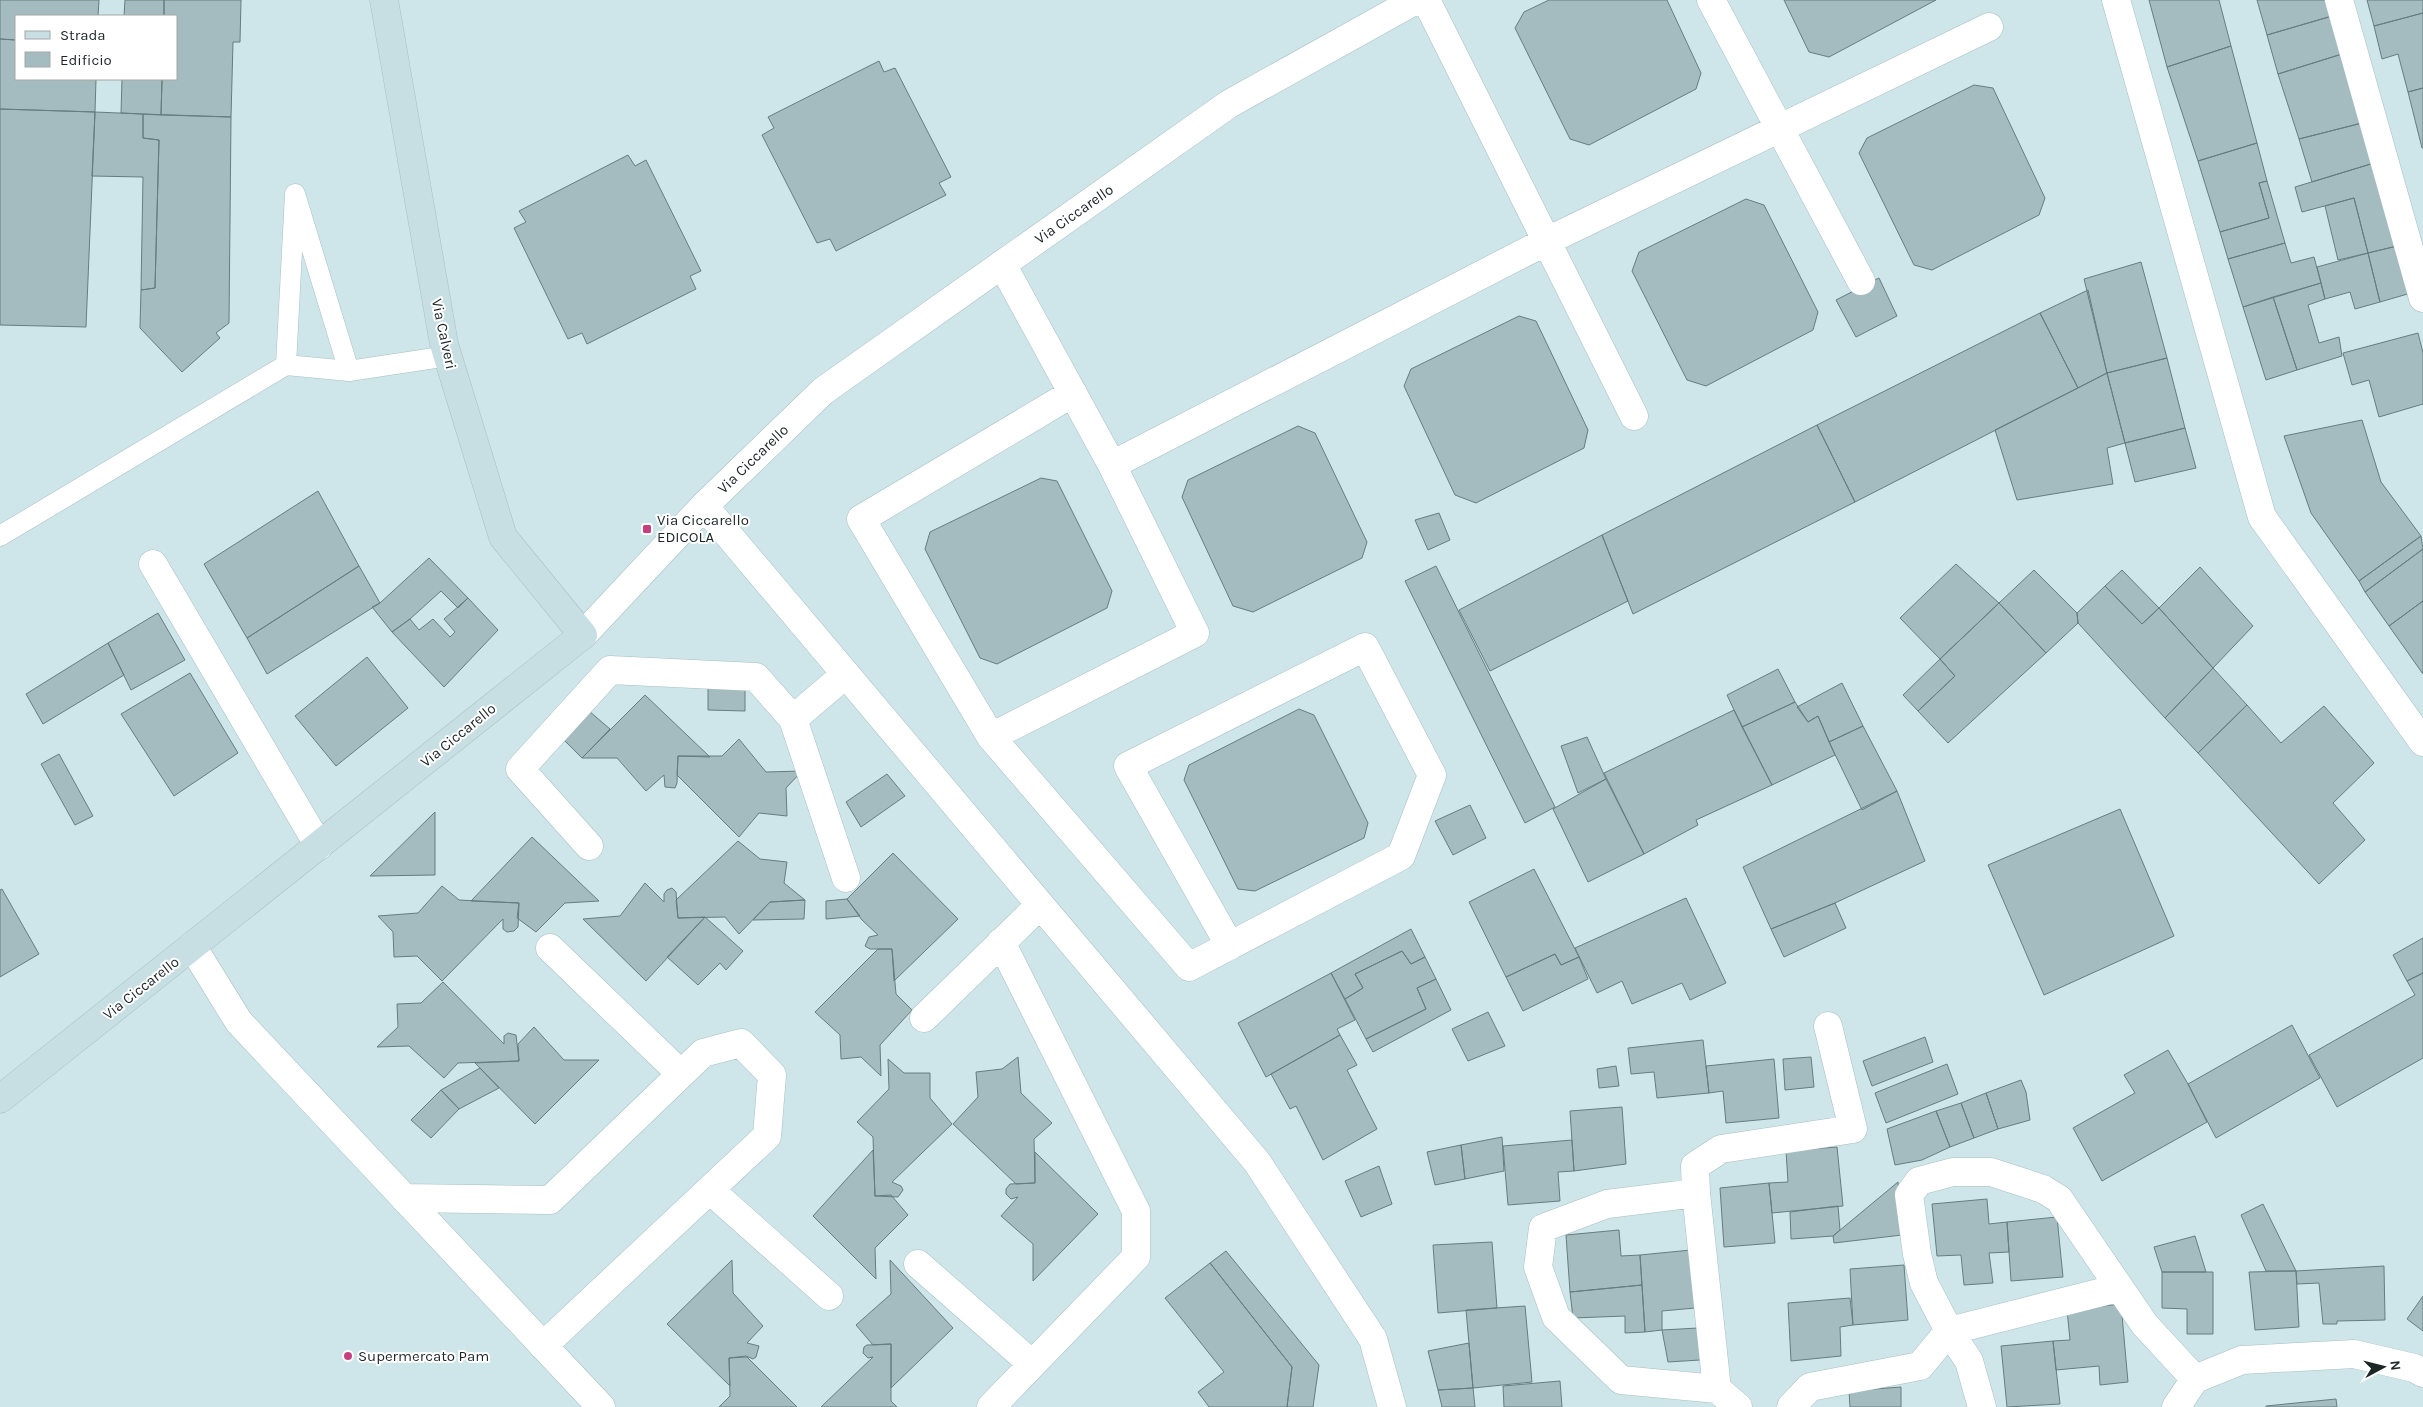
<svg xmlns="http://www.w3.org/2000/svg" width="2423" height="1407" font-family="Karla,sans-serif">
	<rect width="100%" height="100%" fill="#cee6e9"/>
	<path fill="#a4bcbf" stroke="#667d80" d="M0,0h99l-1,16h-82v24l-16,-1z
		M125,0h39v16h-40z
		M164,0h77l-1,42h-7l-2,75 -70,-2 1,-36h14v-63h-12z
		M1549,0h118l34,73 -5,16 -107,56 -19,-6 -55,-111 9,-16z
		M1784,0h152l-107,57 -20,-5z
		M2149,0h70l12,46 -64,21z
		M2257,0h70l5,16 -65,19z
		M2367,0h56v13l-49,13z
		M2423,13v75l-15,4 -10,-38 -16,5 -8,-33z
		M2332,16l10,38 -64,20 -11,-39z
		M0,39l16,1v39h80l-1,33 -95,-3z
		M2231,46l26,97 -59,18 -31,-94z
		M2342,54l20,69 -63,16 -21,-65z
		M879,61l5,11 11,-4 56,109 -12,6 7,12 -110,56 -6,-12 -13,4 -55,-108 12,-7 -6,-11z
		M122,79h40l-1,36 -40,-2z
		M1974,85l19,3 52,110 -6,17 -107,55 -18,-5 -55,-112 8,-15z
		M2423,88v60h-1l-14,-56z
		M0,109l95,3 -9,215 -86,-2z
		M95,112l48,2v24l16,2 -4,148 -14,2 2,-113 -51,-1z
		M143,114l88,3 -2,206 -13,10 4,5 -38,34 -42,-44 1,-38 14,-2 4,-148 -16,-2z
		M2362,123l12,40 -62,19 -13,-43z
		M2257,143l10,38 -8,2 10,35 -49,14 -22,-71z
		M628,155l7,11 11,-6 55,111 -11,5 6,13 -109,55 -5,-11 -14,6 -54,-111 12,-6 -7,-11z
		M2374,163l23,83 -29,7 -14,-55 -52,14 -7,-25z
		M2267,181l18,62 -57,16 -8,-27 49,-14 -10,-35z
		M2354,198l14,55 -30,7 -13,-54z
		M1746,199l18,6 54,107 -5,18 -107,56 -19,-6 -55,-109 7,-19z
		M2285,243l6,20 23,-6 7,26 -78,24 -15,-48z
		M2397,246l14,47 -31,9 -12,-49z
		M2368,253l12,49 -25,7 -5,-17 -25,7 -8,-32z
		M2141,262l26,96 -60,15 -23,-94z
		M1879,278l18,38 -41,21 -20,-37z
		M2321,283l4,16 -17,6 11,38 20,-6 3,19 -45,14 -24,-73z
		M2088,290l19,83 -29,15 -38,-75z
		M2273,297l24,73 -31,10 -23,-73z
		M2040,313l38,75 -223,114 -38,-77z
		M1519,316l17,5 52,109 -4,18 -108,55 -21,-8 -51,-109 7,-17z
		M2418,333l5,20v51l-44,13 -10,-37 -17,5 -9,-32z
		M2167,358l18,70 -60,15 -18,-70z
		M2107,373l18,70 -18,5 6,36 -96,16 -22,-70z
		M2362,420l19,62 40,54 -62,45 -48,-68 -27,-77z
		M1817,425l38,77 -222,112 -31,-79z
		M1298,426l17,7 52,109 -5,16 -109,54 -20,-6 -51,-109 6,-17z
		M2185,428l11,40 -61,14 -10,-39z
		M1041,478l16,3 55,110 -5,17 -110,56 -17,-6 -55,-109 5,-17z
		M318,491l41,75 -112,72 -43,-74z
		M1439,513l11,27 -22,10 -13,-30z
		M1602,535l26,66 -138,70 -31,-61z
		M2421,536l2,13 -58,43 -6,-11z
		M2423,549v52l-34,25 -24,-34z
		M429,558l39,40 -10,10 -17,-17 -31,28 -18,13 -20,-25 8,-4z
		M1956,564l43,39 -59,56 -40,-41z
		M359,566l21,37 -113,71 -20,-36z
		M1436,566l119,241 -30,16 -120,-242z
		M2200,567l53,59 -40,42 -54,-60z
		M2034,570l43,43 1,10 -32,30 -47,-50z
		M2122,570l37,38 -17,16 -37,-38z
		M2105,586l37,38 17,-16 54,60 -48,50 -87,-95 -1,-10z
		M468,598l30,32 -54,57 -52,-55 18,-13 9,11 14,-11 17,18 5,-5 -11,-13z
		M2423,601v73l-34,-48z
		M1999,603l47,50 -98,90 -30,-32 37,-35 -15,-17z
		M158,613l27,47 -54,30 -23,-47z
		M108,643l16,32 -81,49 -17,-30z
		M367,657l41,51 -72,58 -41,-50z
		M1940,659l15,17 -37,35 -15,-16z
		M2213,668l34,37 -49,48 -33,-35z
		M1778,669l17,33 -53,25 -15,-32z
		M190,673l48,80 -64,43 -53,-82z
		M1842,683l21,43 -34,16 -11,-26 -10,6 -11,-15z
		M708,685l37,3v23l-37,-1z
		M645,695l65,62 -32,-1 -1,27 -2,5 -10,-1 -1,-12 -18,16 -29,-33h-35z
		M1795,702l13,20 10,-6 17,39 -63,30 -30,-58z
		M2247,705l34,38 43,-37 50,57 -41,40 32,37 -46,44 -121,-131z
		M1299,709l15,6 54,108 -4,15 -109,53 -17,-2 -54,-109 5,-15z
		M1734,710l38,75 -76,35 2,5 -54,29 -40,-81z
		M589,711l21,18 -28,29 -20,-20z
		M1863,726l34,65 -35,19 -33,-68z
		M1587,737l19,42 -28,14 -17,-47z
		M739,739l27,33 36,-1 -16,17 1,28 -28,-3 -20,24 -62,-62 1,-19h44z
		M59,754l34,62 -18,9 -34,-61z
		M887,774l18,22 -44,31 -15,-25z
		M1606,779l38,75 -56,28 -35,-73z
		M1897,791l28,70 -90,42 -64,26 -28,-62z
		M1470,805l16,33 -33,17 -18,-34z
		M2120,809l54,127 -130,59 -56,-130z
		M435,812v63l-65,1z
		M532,837l67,64 -34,2 -29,29 -19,-14 2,-15 -48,-2z
		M738,841l22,18 27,3 -3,21 21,17 -35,2 -31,32 -14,-17 -47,1 -2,-18z
		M893,853l65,66 -64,62 -2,-32h-22l-5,-3 4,-9 9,-2 -16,-15 -15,-21z
		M1534,869l45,88 -18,8 -6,-11 -49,23 -37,-75z
		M645,883l19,19v-8l3,-4 5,-2 4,4 2,26 27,-1 -59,64 -63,-62 37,-3z
		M442,886l17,14 60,3 -1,24 -4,4 -7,1 -4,-3v-10l-61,62 -25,-25 -23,1 -1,-25 -15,-16 40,-3z
		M2,889l37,65 -39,23v-87z
		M1686,898l40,85 -36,17 -8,-17 -50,21 -10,-23 -25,12 -22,-45z
		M847,899l13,17 -34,3v-18z
		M805,900l-1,19 -51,1 17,-18z
		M1835,903l11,25 -62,29 -13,-28z
		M705,917l38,34 -17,19 -6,-7 -22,22 -31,-28z
		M1411,929l14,28 -14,7 -9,-13 -47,23 8,14 -18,11 -14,-26z
		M2423,938v35l-16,8 -14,-26z
		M878,949h14l4,45 16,16 -32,35 1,31 -20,-19 -20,2 -1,-24 -25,-23z
		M1402,951l9,13 14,-7 11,22 -19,9 9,21 -60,30 -21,-40 18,-11 -8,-14z
		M1555,954l6,11 18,-8 9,22 -65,32 -17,-34z
		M1331,973l24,47 -18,9 3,6 -74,42 -28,-54z
		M2423,973v85l-86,49 -28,-52 106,-60 -8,-14z
		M1436,979l15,31 -78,42 -7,-13 60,-30 -9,-21z
		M443,982l61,62v-8l4,-3 8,2 3,26 -61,2 -14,15 -35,-32 -32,1 21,-20 -1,-23 24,-1z
		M1488,1012l17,34 -37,15 -16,-32z
		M2292,1025l28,53 -104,60 -28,-54z
		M534,1027l30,33h35l-64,64 -60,-61 44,-2 -1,-17z
		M1340,1035l17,30 -10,5 30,59 -54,31 -27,-54 -6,3 -19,-35z
		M1925,1037l8,25 -61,24 -9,-25z
		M1703,1040l6,53 -52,5 -3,-26 -23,2 -3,-26z
		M2168,1050l20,34 19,38 -105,59 -29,-53 62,-35 -11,-18z
		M1018,1057l3,36 31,30 -18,16 1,44 -19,1 -63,-60 25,-27 -2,-25 26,-3z
		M1811,1057l3,30 -29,3 -2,-31z
		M888,1059l16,14h26v25l22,26 -60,58 9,4 2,4 -5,7 -23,-1 -2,-59 -16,-15 32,-33z
		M1774,1059l5,59 -53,5 -3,-32 -14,2 -3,-27z
		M1947,1064l11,30 -72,29 -11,-30z
		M1616,1066l3,20 -20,2 -2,-19z
		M480,1068l19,20 -40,21 -18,-19z
		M2021,1080l5,12 4,28 -32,9 -12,-36z
		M441,1090l18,19 -28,29 -20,-18z
		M1986,1093l12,36 -24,9 -13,-35z
		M1961,1103l13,35 -24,9 -14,-36z
		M1622,1107l4,57 -52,7 -4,-60z
		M1936,1111l14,36 -28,13 -27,5 -8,-36z
		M1502,1137l2,34 -39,8 -4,-34z
		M1572,1140l2,31 -16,1 2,29 -52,4 -5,-59z
		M1461,1145l4,34 -30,6 -8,-33z
		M1837,1147l6,59 -71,7 -3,-30 19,-1 -2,-31z
		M873,1150l2,46 16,-1 17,20 -33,33 1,31 -63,-63z
		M1035,1152l63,62 -65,67v-37l-32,-28 17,-19 -7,2 -5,-5v-5l4,-5 25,-1z
		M1379,1166l13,38 -31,13 -16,-36z
		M1898,1182l4,53 -68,8 -1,-7z
		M1769,1183l6,60 -51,4 -4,-59z
		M1987,1199l2,25 18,-2 2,30 -20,1 4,30 -29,2 -3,-30 -24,1 -5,-52z
		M2263,1204l33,67h-30l-25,-56z
		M1838,1206l2,24 -7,6 -42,3 -1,-27z
		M2057,1217l6,60 -52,4 -4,-59z
		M1619,1230l2,26 19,-1 2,30 -72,7 -4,-57z
		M2195,1236l11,36h-44l-8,-25z
		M1492,1242l5,66 -59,5 -5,-68z
		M1691,1250l4,58 -33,3v19l-17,2 -5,-77z
		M1226,1251l93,114 -6,42h-26l5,-40 -82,-104z
		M732,1260l1,33 30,33 -16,17 12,3 -3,11 -3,2 -7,-3 -17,2 1,28 -63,-62z
		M890,1260l63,68 -62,60v-44l-18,1 -17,-20 35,-31z
		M1210,1263l82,104 -5,40h-78l-11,-15 26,-20 -59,-74z
		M1904,1265l4,55 -55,5 -3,-56z
		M2384,1266l1,54 -48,1v3h-14l-4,-41 -22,1 -1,-13z
		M2296,1271l3,56 -44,3 -6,-58z
		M2162,1272h51v62h-26v-25l-25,-1z
		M1642,1285l3,47 -20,1v-17l-52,2 -3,-26z
		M2423,1296v35l-16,-12z
		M1850,1298l3,27 -13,2 1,29 -50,5 -3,-58z
		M2121,1304l7,78 -28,3 -1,-19 -43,4 -3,-29 17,-1 -3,-30z
		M1525,1306l7,76 -59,6 -7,-78z
		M1698,1328l2,32 -32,2 -6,-32z
		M2053,1341l7,63 -53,3 -6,-61z
		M1469,1343l4,45 -35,2 -10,-39z
		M891,1344v57l6,6h-76l52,-50 -5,1 -5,-5 1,-6 3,-2z
		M747,1357l50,50h-78l11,-11 -1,-38z
		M1560,1381l2,26h-58l-1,-21z
		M1901,1387v20h-51l-1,-16z
		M1473,1388l2,19h-33l-4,-17z
		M2336,1399l1,8h-71v-1z"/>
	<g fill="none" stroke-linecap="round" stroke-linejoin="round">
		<defs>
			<path id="lane" d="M286,365l63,6
				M0,536l286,-171 9,-171 54,177 99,-15"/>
			<path id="street" d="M1426,0l208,416
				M1711,0l150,281
				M2116,0l146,517 161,225
				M2339,0l84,298
				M1002,264l110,201 83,168 -204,104 -130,-218 212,-126
				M1112,465l435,-224 442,-214
				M704,506l553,656 116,177 19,68
				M153,564l166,282
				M583,635l121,-129 119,-115 406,-287 187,-104
				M846,674l-53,45 53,159
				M991,737l198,230 212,-111 31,-81 -67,-128 -237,119 102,180
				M589,846l-69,-77 90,-99 146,7 37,42
				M192,946l47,76 362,385
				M550,948l131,126
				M924,1018l116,-113
				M710,1190l119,106
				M1696,1193l-89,11 -64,24 -5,39 18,50 65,63 96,9
				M404,1198l146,2 153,-147 38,-10 31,32 -5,61 -224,210
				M918,1264l114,100
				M991,1407l145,-150v-46l-135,-269
				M1738,1407l-21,-18 -21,-196 -1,-27 26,-17 132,-20 -25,-103
				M1791,1407l19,-20 110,-21 29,-35 169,-43
				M1982,1407l-13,-46 -20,-30 -25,-48 -7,-29 -8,-59 10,-14 34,-9h38l52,17 16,10 86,126 50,54
				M2176,1407l19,-28 47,-19 112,-6 60,14 9,5"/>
			<path id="secondary" d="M0,1099l583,-464 -80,-98 -59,-193 -60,-344"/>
		</defs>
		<use href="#lane" stroke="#a7bfc2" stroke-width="21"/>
		<use href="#street" stroke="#a7bfc2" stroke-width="29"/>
		<use href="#secondary" stroke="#a7bfc2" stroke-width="29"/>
		<use href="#lane" stroke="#fff" stroke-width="20"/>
		<use href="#street" stroke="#fff" stroke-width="28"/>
		<use href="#secondary" stroke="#c7dfe2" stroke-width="28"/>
	</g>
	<g fill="#c7407e" stroke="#fff" stroke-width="2">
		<rect x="642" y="524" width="10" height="10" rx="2.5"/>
		<circle cx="348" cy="1356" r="5"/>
	</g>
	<g text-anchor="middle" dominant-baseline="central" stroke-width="4" stroke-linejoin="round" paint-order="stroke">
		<g font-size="15" fill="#1d2627" stroke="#fff">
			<text transform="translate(1074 214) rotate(-35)">Via Ciccarello</text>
			<text transform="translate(444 334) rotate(78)">Via Calveri</text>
			<text transform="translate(753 459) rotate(-44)">Via Ciccarello</text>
			<text transform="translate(458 735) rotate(-39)">Via Ciccarello</text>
			<text transform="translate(141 988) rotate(-38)">Via Ciccarello</text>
		</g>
		<g font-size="15" fill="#1d2627" stroke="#fff" text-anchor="start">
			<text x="657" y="520">Via Ciccarello<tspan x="657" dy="17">EDICOLA</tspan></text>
			<text x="358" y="1356">Supermercato Pam</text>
		</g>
	</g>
	<rect x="15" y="15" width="162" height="65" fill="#ffffff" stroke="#a5a8a9"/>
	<rect x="25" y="31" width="25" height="8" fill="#c7dfe2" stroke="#a5a8a9"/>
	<text x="60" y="40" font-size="15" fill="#1d2627">Strada</text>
	<rect x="25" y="52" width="25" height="15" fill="#a4bcbf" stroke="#a5a8a9"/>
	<text x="60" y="65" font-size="15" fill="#1d2627">Edificio</text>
	<g transform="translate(2383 1367) rotate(83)" stroke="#ffffff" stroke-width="4" paint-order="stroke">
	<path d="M0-4L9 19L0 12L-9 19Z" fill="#1d2627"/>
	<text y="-8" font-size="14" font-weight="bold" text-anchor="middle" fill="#1d2627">N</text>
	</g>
</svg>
